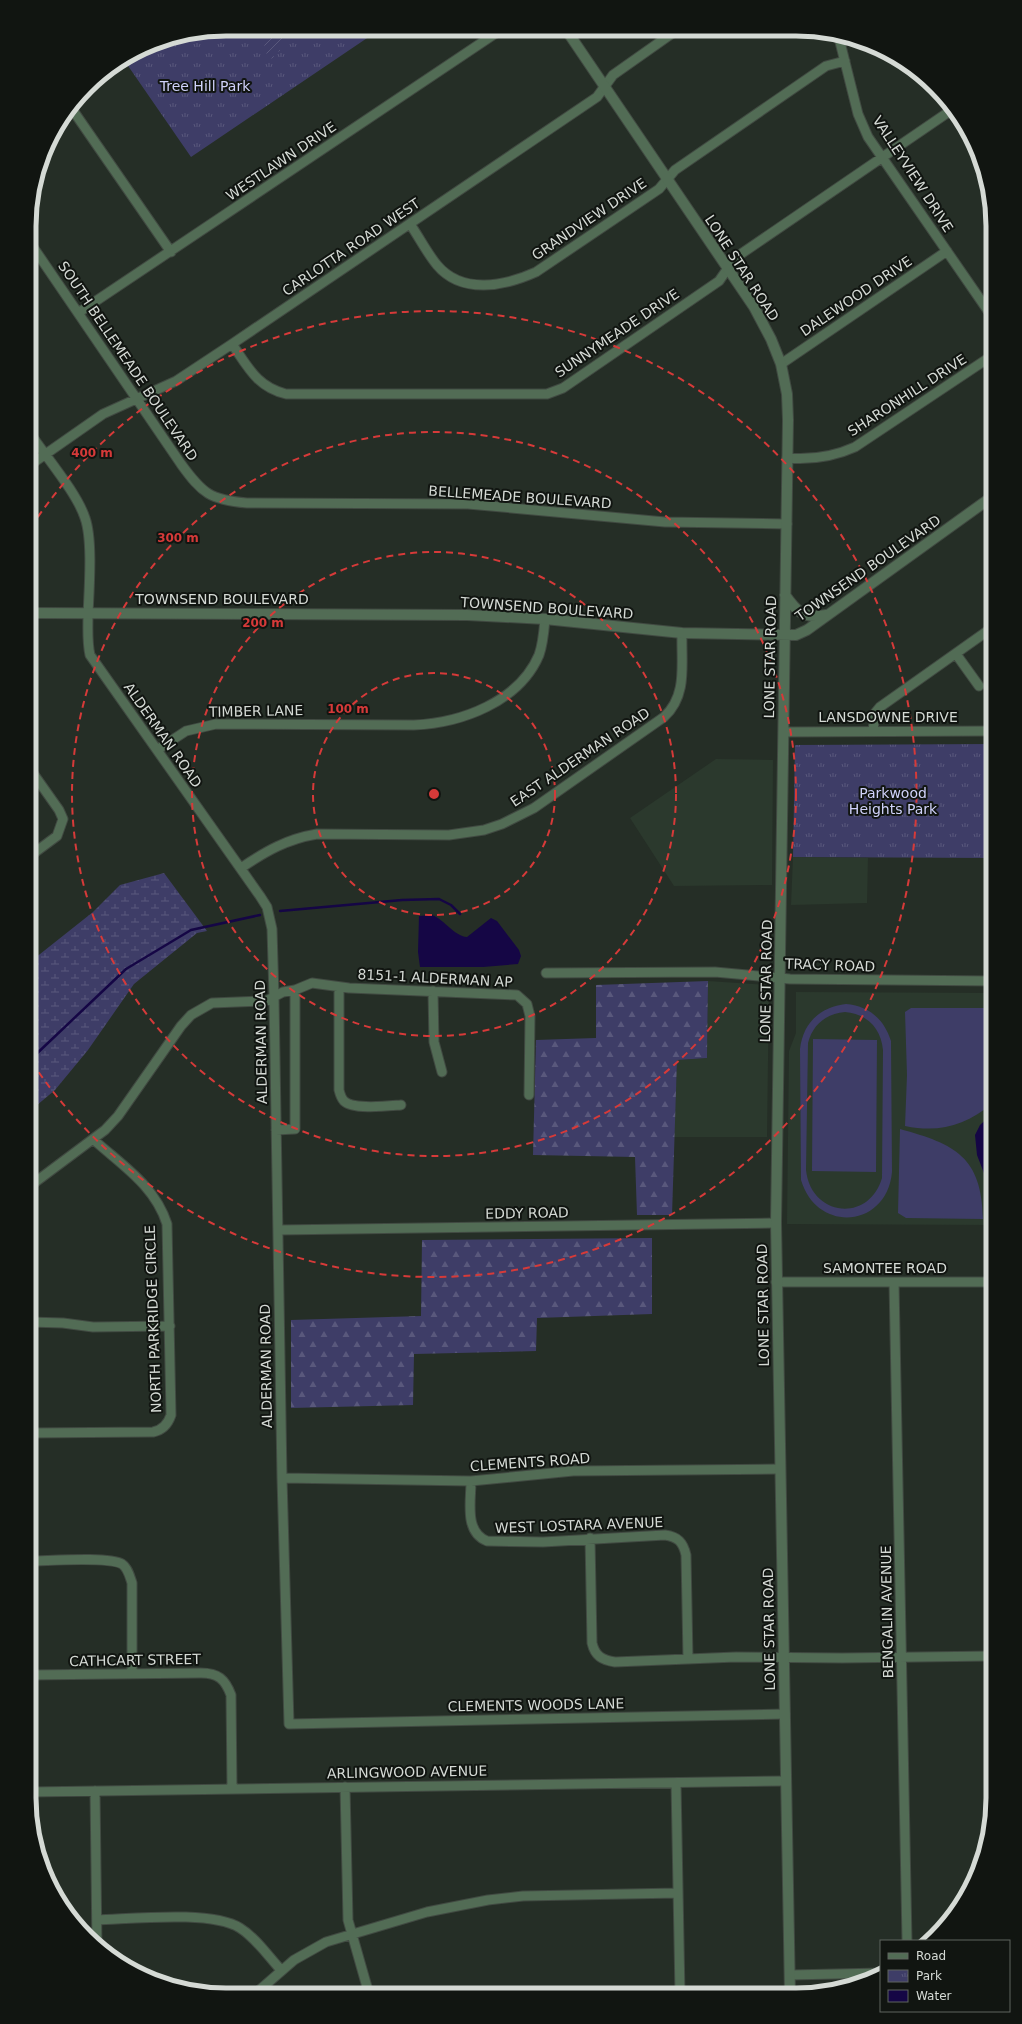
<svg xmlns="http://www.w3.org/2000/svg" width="1022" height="2024" font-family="'DejaVu Sans',sans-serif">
	<defs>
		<pattern id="forest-firs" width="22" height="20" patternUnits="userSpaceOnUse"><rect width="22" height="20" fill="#3e3d67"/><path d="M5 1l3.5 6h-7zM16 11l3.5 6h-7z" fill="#59587c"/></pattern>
		<pattern id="wetland-marsh" width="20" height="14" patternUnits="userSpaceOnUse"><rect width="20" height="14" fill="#3e3d67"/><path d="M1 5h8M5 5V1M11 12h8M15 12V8" fill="none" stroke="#59587c"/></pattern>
		<pattern id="park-tufts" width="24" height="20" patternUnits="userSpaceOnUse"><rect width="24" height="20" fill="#3e3d67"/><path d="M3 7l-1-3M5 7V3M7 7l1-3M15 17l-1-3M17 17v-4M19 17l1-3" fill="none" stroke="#59587c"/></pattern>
		<pattern id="garden-furrows" width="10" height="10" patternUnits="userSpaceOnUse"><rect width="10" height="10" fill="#3e3d67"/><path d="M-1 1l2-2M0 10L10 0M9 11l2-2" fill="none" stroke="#59587c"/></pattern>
	</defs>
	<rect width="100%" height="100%" fill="#252e26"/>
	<path fill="#2b392d" d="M716,759l57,1 -1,125 -98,1 -44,-68z
		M793,857l75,1 -1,45 -76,2z
		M708,981l61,4 -2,152h-93l3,-77 30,-2z
		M796,992l197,1v232l-206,-1 2,-173 7,-18z"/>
	<path fill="#3e3d67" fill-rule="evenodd" d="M846,1004c23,2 38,15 45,37l1,131c-5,56 -75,62 -91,8l-1,-131c3,-26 20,-42 46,-45zM845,1012c22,2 36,16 38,38l-1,128c-13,45 -71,39 -76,-8l2,-127c5,-19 18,-29 37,-31z
		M911,1008h82v95c-28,23 -54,30 -88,23l2,-51 -2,-63z
		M813,1039l64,1 -1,132 -64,-1z
		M900,1129c55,15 82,28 83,90l-77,-1 -8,-5z"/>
	<path fill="url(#forest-firs)" d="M708,981l-1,77 -30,2 -5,155h-35l-2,-58 -102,-2 3,-115 60,-2v-53z
		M652,1238v76l-115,4 -1,33 -122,3 -1,51 -122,3v-88l130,-4 1,-76z"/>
	<path fill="url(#wetland-marsh)" d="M164,873l43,58 -10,2 -63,51 -46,66 -33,40 -25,21v-149l63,-50 27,-27z"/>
	<path fill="url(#park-tufts)" d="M226,29l153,1 -188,127 -67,-97 27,-16z
		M993,744v114l-200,-1 2,-112z"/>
	<path fill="url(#garden-furrows)" d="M260,29h20l4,16 -5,2 1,4 -7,2 1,5 -6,1z"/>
	<path fill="#150645" d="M432,915c13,5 22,21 35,22l24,-19 6,3 22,29 2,6 -3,8 -35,3h-63l-2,-15 1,-36z
		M993,1113v93l-6,-25 -10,-26 -2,-20 5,-10z"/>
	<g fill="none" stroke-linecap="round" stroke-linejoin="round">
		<path stroke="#150645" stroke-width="2.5" d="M280,911l122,-11 37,-1 12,6 9,9
			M30,1060l96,-91 65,-39 69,-15"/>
		<defs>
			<path id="minor" d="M838,34l20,80 10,23 125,181
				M72,109l99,143
				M410,224c9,13 17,29 27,41 25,30 68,21 99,7l123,-83 16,-19 151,-104 19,-5
				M31,244l150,220c21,29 29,36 66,39l221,1 197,18 122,2
				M78,313l421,-282
				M232,344c16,23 25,43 54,50h261l16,-6 156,-107 16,-23 218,-149
				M781,364l166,-113
				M30,433c16,24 47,60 55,85 8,22 4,72 3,97 0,13 -1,27 2,40l170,241 7,11 5,22 2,68 8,481 7,246 496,-10
				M787,458c24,2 46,-1 68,-11l138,-92
				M30,465l73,-51 73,-33 56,-37 365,-247 16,-22 61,-43
				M956,654l23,32
				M873,731l2,-18 5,-6 113,-80
				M784,732l209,-1
				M157,750l29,-19 30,-7 198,1c47,-2 105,-23 125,-70 4,-11 5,-24 6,-36
				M30,856l27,-20 6,-17 -4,-9 -29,-41
				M241,868c25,-17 46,-29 76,-34l132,1 35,-5 18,-6 32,-16 130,-91c24,-22 17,-53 18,-84
				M546,973l169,-1 75,7 203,2
				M339,987v103c1,4 2,8 5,11 9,9 44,5 57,4
				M433,991l1,51 8,30
				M276,1130l19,-1v-139
				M30,1186l75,-56 13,-14 63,-90 10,-11 21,-12 54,-2 17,-9 12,-2 17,-7 37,5 168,7 10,9 3,12 -1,79
				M278,1230l498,-7
				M776,1282h217
				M894,1282l13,659
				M29,1322l34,1 30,4 77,-1
				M29,1433l124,-1c10,-2 15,-8 18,-17l-4,-191c-12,-38 -44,-58 -73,-84
				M282,1478l189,3 102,-10 207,-2
				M471,1481c0,20 -7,51 16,60l56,1 122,-7c13,2 18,7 21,20l2,104
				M590,1538l2,105c3,13 10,17 23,19l121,-5 106,1 151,-2
				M29,1561c19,0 79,-5 93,3 6,4 8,13 10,19v91
				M29,1675l172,-2c17,0 24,6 30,22l1,93
				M676,1783l4,212
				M345,1787l3,133 21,74
				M95,1791l2,156
				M29,1792l757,-11
				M97,1920c35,-1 114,-10 143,8 16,10 28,28 41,42
				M790,1975l91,-2
				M256,1993l38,-33 32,-18 101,-30 61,-12 35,-4 155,-3"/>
			<path id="tertiary" d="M567,31l187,276 17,32 10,25 6,30 1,26 -12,803 14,772
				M785,595c12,17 18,24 41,20
				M30,613l437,2 78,4 137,14 114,2 11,-5 186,-134"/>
		</defs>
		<use href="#minor" stroke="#414a42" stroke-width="11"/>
		<use href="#tertiary" stroke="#414a42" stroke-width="12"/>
		<use href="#minor" stroke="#526c55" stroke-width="9"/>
		<use href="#tertiary" stroke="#526c55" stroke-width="10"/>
	</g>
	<g fill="none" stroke="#d63a39" stroke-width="2" stroke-dasharray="7 5">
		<circle cx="434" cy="794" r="121"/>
		<circle cx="434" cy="794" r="242"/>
		<circle cx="434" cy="794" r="362"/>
		<path d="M31 527A483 483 0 1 1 31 1061"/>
	</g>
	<g text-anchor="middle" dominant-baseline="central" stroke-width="4" stroke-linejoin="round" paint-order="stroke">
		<g font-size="14" fill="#d0d2fa" stroke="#111511">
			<text x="205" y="86">Tree Hill Park</text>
			<text x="893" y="793">Parkwood<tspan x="893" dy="16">Heights Park</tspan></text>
		</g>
		<g font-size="14" fill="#d5dad5" stroke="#111511">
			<text transform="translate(281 161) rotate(-34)">WESTLAWN DRIVE</text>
			<text transform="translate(913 174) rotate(57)">VALLEYVIEW DRIVE</text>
			<text transform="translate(589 219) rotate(-34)">GRANDVIEW DRIVE</text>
			<text transform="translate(351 247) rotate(-34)">CARLOTTA ROAD WEST</text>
			<text transform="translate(742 268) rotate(57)">LONE STAR ROAD</text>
			<text transform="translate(856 296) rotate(-34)">DALEWOOD DRIVE</text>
			<text transform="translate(617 333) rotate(-34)">SUNNYMEADE DRIVE</text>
			<text transform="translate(128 361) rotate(56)">SOUTH BELLEMEADE BOULEVARD</text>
			<text transform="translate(907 395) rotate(-33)">SHARONHILL DRIVE</text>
			<text transform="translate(520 497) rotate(4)">BELLEMEADE BOULEVARD</text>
			<text transform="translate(868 568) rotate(-35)">TOWNSEND BOULEVARD</text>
			<text x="222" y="599">TOWNSEND BOULEVARD</text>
			<text transform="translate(547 608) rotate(4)">TOWNSEND BOULEVARD</text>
			<text transform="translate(770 657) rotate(-89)">LONE STAR ROAD</text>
			<text transform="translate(256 711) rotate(-1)">TIMBER LANE</text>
			<text x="888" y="717">LANSDOWNE DRIVE</text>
			<text transform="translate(163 735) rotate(55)">ALDERMAN ROAD</text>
			<text transform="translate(580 757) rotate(-34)">EAST ALDERMAN ROAD</text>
			<text transform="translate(830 965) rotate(2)">TRACY ROAD</text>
			<text transform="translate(435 978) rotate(3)">8151-1 ALDERMAN AP</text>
			<text transform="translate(766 981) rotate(-89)">LONE STAR ROAD</text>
			<text transform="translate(261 1042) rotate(-91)">ALDERMAN ROAD</text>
			<text transform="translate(527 1213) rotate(-1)">EDDY ROAD</text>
			<text x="885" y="1268">SAMONTEE ROAD</text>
			<text transform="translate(763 1305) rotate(-91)">LONE STAR ROAD</text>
			<text transform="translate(153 1319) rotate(-92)">NORTH PARKRIDGE CIRCLE</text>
			<text transform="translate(266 1366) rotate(-91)">ALDERMAN ROAD</text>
			<text transform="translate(530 1462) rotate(-4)">CLEMENTS ROAD</text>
			<text transform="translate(579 1525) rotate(-2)">WEST LOSTARA AVENUE</text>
			<text transform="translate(887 1612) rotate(-91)">BENGALIN AVENUE</text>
			<text transform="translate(769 1629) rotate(-91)">LONE STAR ROAD</text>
			<text transform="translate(135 1660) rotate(-1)">CATHCART STREET</text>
			<text transform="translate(536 1705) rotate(-1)">CLEMENTS WOODS LANE</text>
			<text transform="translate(407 1772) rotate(-1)">ARLINGWOOD AVENUE</text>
		</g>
	</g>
	<path d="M0 0H1022V2024H0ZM226 36H796A190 190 0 0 1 986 226V1798A190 190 0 0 1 796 1988H226A190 190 0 0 1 36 1798V226A190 190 0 0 1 226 36Z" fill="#111511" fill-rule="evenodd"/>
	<path fill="none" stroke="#d5dad5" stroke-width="5" d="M226 36H796A190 190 0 0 1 986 226V1798A190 190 0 0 1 796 1988H226A190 190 0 0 1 36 1798V226A190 190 0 0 1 226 36Z"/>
	<circle cx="434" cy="794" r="6" fill="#d63a39" stroke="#111511" stroke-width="2"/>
	<g font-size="12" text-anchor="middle" font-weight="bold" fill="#d63a39" stroke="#111511" stroke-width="4" stroke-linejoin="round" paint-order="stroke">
		<text x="92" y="457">400 m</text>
		<text x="178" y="542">300 m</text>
		<text x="263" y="627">200 m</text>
		<text x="348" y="713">100 m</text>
	</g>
	<rect x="880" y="1940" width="130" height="72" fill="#111511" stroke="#5f645f"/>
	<rect x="888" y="1953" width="20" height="6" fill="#526c55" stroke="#5f645f"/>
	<text x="916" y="1960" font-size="12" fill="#d5dad5">Road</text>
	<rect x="888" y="1970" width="20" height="12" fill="url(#park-tufts)" stroke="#5f645f"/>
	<text x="916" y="1980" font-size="12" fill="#d5dad5">Park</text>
	<rect x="888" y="1990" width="20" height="12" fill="#150645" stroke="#5f645f"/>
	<text x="916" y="2000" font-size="12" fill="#d5dad5">Water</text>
</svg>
